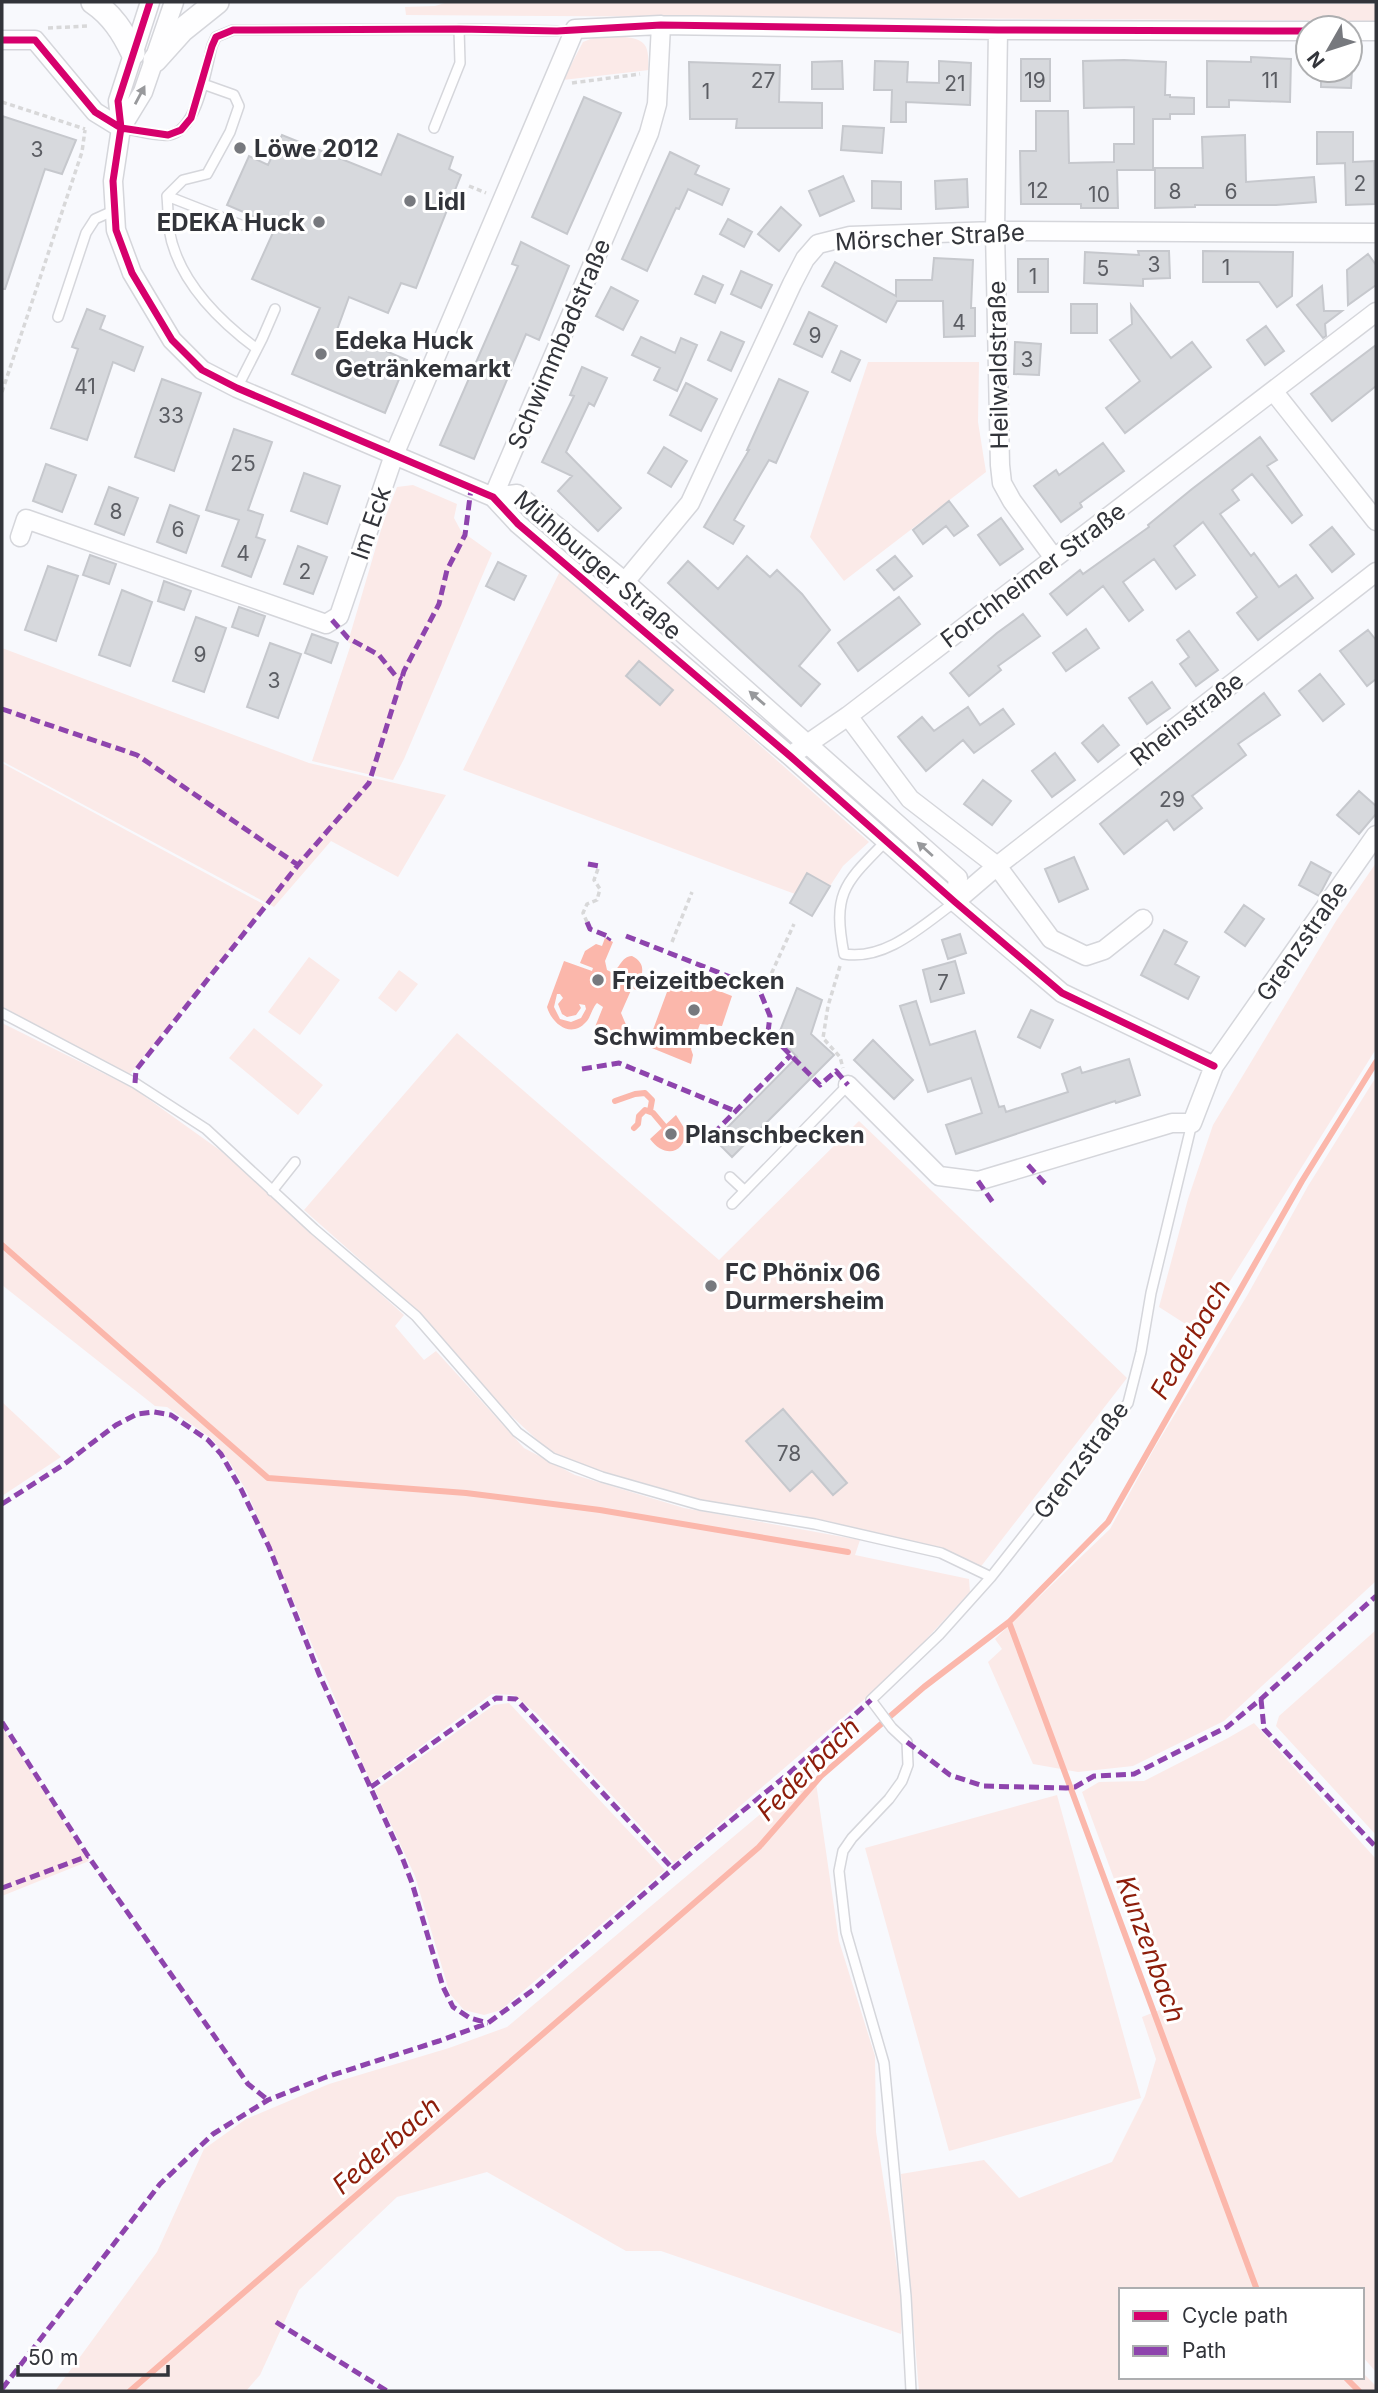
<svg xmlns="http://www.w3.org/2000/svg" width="1378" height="2393" font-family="Inter,sans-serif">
	<rect width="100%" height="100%" fill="#f8f9fd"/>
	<path fill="#fbeae8" d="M448,2l928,2v17l-970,-6 -1,-8 30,-1z
		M593,38c14,0 45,-6 53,9 3,7 2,16 3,23l-86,10 20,-38z
		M868,362h111l-1,60 8,50 -142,109 -34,-44z
		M413,485l44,19 -3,14 7,13 31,22 -88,206 -11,21 -81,-19 39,-117 -3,-2 35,-119 14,-36z
		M561,569l308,273 -26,24 -13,20 -23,-13 -12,21 -332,-124z
		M2,648l307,115 137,32 -48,82 -67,-36 -57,66 -272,-146z
		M2,763l263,142 -136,170 -127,-66z
		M1376,863v186l-178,283 -39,-25 29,-108 25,-74 123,-204z
		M309,957l31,23 -40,55 -32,-23z
		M399,970l19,14 -22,28 -18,-14z
		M2,1023l131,65 88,63 183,164 -9,11 29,34 12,-9 88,97 51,27 109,33 176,32 -5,15 114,24 1,13 -62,67 -41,38 -193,166 -138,-150 -22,-18 -22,-1 -121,89 -124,-291 -18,-31 -17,-22 -45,-32 -12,-1 -153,-121z
		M254,1028l69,57 -25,30 -69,-57z
		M457,1033l262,227 140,-139 268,257 -148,191 -44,-21 -141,-34 -29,-1 -102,-21 -80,-26 -35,-16 -43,-40 -86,-98 -115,-102z
		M1376,1077v504l-152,140 -91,45 -55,6 -45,-8 -45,-102 14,-13 -7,-10 115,-110 45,-82 93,-153 60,-108z
		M2,1402l59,55 -59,39z
		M1376,1630v205l-100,-109 3,-10z
		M509,1703l156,167 -164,140 -17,5 -20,-5 -14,-16 -35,-118 -40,-86 119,-85z
		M1254,1723l122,136v513l-14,-16v-66h-241v87h241v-5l14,14v5h-457l-18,-217 83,-14 35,38 93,-36 33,-66 11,-37 -14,-42 20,-8 -80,-217 17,-10 45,-1 84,-43z
		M2,1727l87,134 -87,35z
		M814,1769l25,172 36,115 1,76 27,174 -2,28 -240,-83h-35l-139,-79 -90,25 -98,93 -39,85 -14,16h-191l102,-139 47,-103 42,-30 83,-35 120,-36 58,-21z
		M1057,1795l84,303 -192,53 -84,-303z"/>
	<path fill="#fbb7ab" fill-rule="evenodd" d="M605,938l8,4 -8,19 2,9 4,2c10,-3 9,-15 21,-16 16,8 10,20 4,34l-4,-2 -11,25 6,14 -8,5 -24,-5 8,-20 -6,-4c-5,5 -6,14 -11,19 -15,17 -34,2 -39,-15l17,-46 28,10 1,-3 -13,-5 5,-12 11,-7 6,2zM557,994h3l3,4 -5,6 4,10 5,3 9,-2 5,-7 -2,-4 6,1 1,4 -5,9 -10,4 -11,-3 -6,-12z
		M674,973l58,23 -10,30 -22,-2 -9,25 2,6 -2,9 -44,-18z
		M676,1115l10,16c-2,25 -23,26 -36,8z"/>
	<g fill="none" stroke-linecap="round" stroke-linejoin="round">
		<path stroke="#fbb7ab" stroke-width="6" d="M615,1101l20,-7 10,-1 7,7 -2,11
			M634,1128l4,-4 1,-8 6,-6 8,3 11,13
			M2,1245l266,233 198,15 134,17 248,42
			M1009,1622l248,668
			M1345,2377l14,14
			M130,2391l629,-544 62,-71 103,-89 85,-65 99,-100 194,-341 74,-119"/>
	</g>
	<path fill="#d7d9dd" stroke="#c6c8cd" stroke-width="2" d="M1251,57l40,2 -1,43 -61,-2v7h-22v-46l44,1z
		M1021,59h29v42h-29z
		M1124,60l42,2 -1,33h5v2l24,1v16h-24v5h-17v51h-36l1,38h-37v-4h-60l-1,-53h16v-40h32l1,52 45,-1v-18h20v-37l-50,1 -1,-47z
		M842,61l1,28h-31v-27z
		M875,61l33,1 -1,20 32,1v-22l32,2 -1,42 -64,-3v20h-15l1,-32h-18z
		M689,62l91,3 -1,37 43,1v25h-86l1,-9h-47z
		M1321,70h31l-1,18 -30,-1z
		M584,97l37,16 -54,121 -35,-17z
		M2,116l74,24 -14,34 -17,-5 -40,120h-3z
		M843,126l41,2 -2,25 -41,-3z
		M1317,132h36v30l21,-1 1,43 -29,1 -1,-42 -28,1z
		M398,134l55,23 -4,12 12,6 -45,113 -15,-5 -13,30 -39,-16 -12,33 70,30 -22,53 -93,-39 28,-66 -68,-29 24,-53 -49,-21 22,-49 19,9 14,-30 99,40z
		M1245,135l1,47 68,-5 2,25 -40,3h-81v2l-40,1v-40h48l-1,-31z
		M670,152l29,14 -4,8 34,15 -7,16 -34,-16 -9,20 -3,-1 -29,63 -25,-12z
		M843,176l11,25 -34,15 -11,-25z
		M967,179l1,28 -32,2 -1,-28z
		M872,181l29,1v27l-29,-1z
		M781,207l20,18 -22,26 -21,-17z
		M728,219l24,13 -8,15 -24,-13z
		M521,242l48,24 -30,74 -13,-6 -52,125 -34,-14 78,-179 -6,-2z
		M1138,251h31l1,27 -27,1v7l-59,-3 1,-31 54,3z
		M1203,251l90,1 -1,44 -15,11 -18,-25h-56z
		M1368,254l8,11v20l-28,20 -1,-35z
		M934,258l39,2 -2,48h4v28l-31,1 -1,-36h-46l-11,21 -64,-36 13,-24 61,34v-16h36z
		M1018,259h30v33h-30z
		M741,271l31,14 -11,23 -30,-14z
		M703,276l20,9 -8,18 -20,-9z
		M1322,286l2,25h18l-17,13 1,12 -3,2 -26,-33z
		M611,287l27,14 -15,29 -27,-14z
		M1071,304h26v29h-26z
		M1131,305l40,53 21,-16 19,25 -86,66 -19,-25 34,-27 -30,-41 22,-16z
		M87,309l18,7 -5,13 43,18 -9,24 -21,-9 -26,78 -36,-12 27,-79 -6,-2z
		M809,312l28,14 -15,31 -28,-13z
		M1266,326l18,25 -19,14 -18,-25z
		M721,332l23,10 -13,29 -23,-11z
		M641,337l34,16 6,-15 16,7 -20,46 -23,-11 6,-12 -28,-13z
		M1015,342l26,2 -2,31 -25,-1z
		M1376,345v41l-44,35 -21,-27z
		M841,351l19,9 -10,21 -18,-9z
		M582,367l25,11 -13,28 -5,-3 -23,49 55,56 -23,23 -40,-40 14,-15 -30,-14 32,-66 -4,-1z
		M162,379l39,14 -27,78 -39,-14z
		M779,379l29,13 -32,71 -7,-3 -35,60 10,6 -11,18 -29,-17 45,-77h-2z
		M686,383l31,16 -16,32 -31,-16z
		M234,429l38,13 -24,68 15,5 -7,22 9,3 -14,37 -29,-11 17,-46 -33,-10z
		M1260,437l17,23 -10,6 35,49 -10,8 -40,-49 -20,16 7,10 -19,14 31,42 3,-3 25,34 17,-12 17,23 -55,42 -21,-27 20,-16 -54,-75 -29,24 21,29 -19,14 -22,-30 -31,23 20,28 -14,11 -26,-35 -36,29 -17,-21 30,-24 3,4 66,-47 -1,-2 44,-36z
		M1103,443l21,28 -44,32 2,4 -21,15 -27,-36 22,-16 3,5z
		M664,447l23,14 -16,26 -23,-14z
		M46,464l30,11 -14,37 -29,-11z
		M304,473l36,13 -13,38 -36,-13z
		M109,487l29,11 -14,37 -29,-11z
		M949,501l19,25 -14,10 -8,-10 -23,18 -10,-14z
		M170,505l29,11 -13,37 -29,-11z
		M1001,518l22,31 -23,16 -22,-30z
		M1332,527l22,27 -22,18 -22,-27z
		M298,546l29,11 -14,37 -29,-10z
		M90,555l26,9 -7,20 -26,-9z
		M747,556l23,21 7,-7 25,24 28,36 -31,36 21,18 -19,22 -133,-123 20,-22 30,28z
		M895,556l17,20 -18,14 -17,-20z
		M498,562l28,14 -12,24 -28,-14z
		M48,566l30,10 -22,65 -31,-11z
		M164,581l27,10 -7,19 -26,-9z
		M122,590l30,12 -22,64 -31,-11z
		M899,597l21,27 -62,47 -20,-28z
		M239,607l26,9 -7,20 -26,-9z
		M1023,614l17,22 -42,30 3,4 -32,26 -19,-23 47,-40z
		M196,617l30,11 -22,64 -31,-11z
		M1086,629l13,19 -33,23 -13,-18z
		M1368,630l8,10v39l-9,7 -27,-35z
		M1189,631l29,39 -22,16 -16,-22 9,-7 -12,-17z
		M312,634l26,9 -7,20 -26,-10z
		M270,643l31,11 -23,64 -31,-11z
		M639,661l34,29 -13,15 -34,-29z
		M1320,674l24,30 -21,17 -24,-30z
		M1152,682l18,26 -23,16 -18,-26z
		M1264,693l16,22 -42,29 8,11 -54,41 10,12 -28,22 -7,-10 -43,34 -24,-30z
		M968,707l12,18 23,-16 11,15 -40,29 -11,-13 -37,31 -28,-34 24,-20 12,14z
		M1103,725l16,20 -21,17 -16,-19z
		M1055,753l20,27 -23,17 -20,-26z
		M983,780l28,21 -19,24 -28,-21z
		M1359,791l17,15v8l-17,20 -22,-19z
		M1074,857l14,32 -29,13 -14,-33z
		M1311,862l20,11 -12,23 -20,-11z
		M807,873l23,13 -18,30 -22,-13z
		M1244,905l20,14 -19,27 -20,-14z
		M1164,930l23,12 -12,22 24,13 -11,22 -47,-24z
		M960,934l6,19 -18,6 -6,-19z
		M955,961l9,32 -33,9 -8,-32z
		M797,988l25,12 -11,34 23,21 -102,102 -17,-17 82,-83 -19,-21z
		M916,1001l14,44 45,-14 24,76 5,-1 2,6 62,-20 -6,-18 18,-7 2,6 47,-14 11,36 -24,8 -1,-2 -159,53 -10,-29 36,-12 -11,-35 -43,14 -28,-86z
		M1031,1010l22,10 -13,28 -22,-11z
		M873,1040l40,40 -19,19 -40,-39z
		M783,1409l64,74 -14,12 -21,-24 -22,20 -44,-50z"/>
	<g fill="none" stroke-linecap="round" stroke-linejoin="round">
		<defs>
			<path id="service" d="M203,84l31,11 5,11 -9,26 -23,42 -24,6 -16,16c1,11 1,22 2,33 8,51 49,91 88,120
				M121,128c13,2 36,9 48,7 29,-5 37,-66 43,-89l4,-9 17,-7 226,-1 98,2
				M434,128l26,-65 -1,-34
				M167,196l74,29
				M58,317l28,-84 9,-14 20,-9
				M237,388l25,-49 13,-30
				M886,841c-41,42 -54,51 -42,113 42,7 79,-29 111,-52
				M2,1013l133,70 71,46 108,100 102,87 101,116 35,26 50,19 98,28 115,19 126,29 50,24
				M730,1177l15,14
				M272,1191l23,-29
				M732,1204l116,-119
				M911,2391l-5,-95 -22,-233 -38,-131 -7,-61 4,-20 9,-13 37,-39 13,-18 6,-16 -1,-23 -15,-14 -21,-28 68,-65 52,-58 137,-174 13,-51 10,-59 41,-170"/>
			<path id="minor" d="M150,2l-32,99 3,27 -8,53 3,49 16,43 40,67 30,30 35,18 256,109 25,27 272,232 165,146 107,91 152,73
				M998,30l-3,201 5,234 2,18 10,18 42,57
				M1350,31h26
				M2,40h33l60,72 26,16
				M121,128l22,-36 31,-90
				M1274,392l102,129
				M493,497l24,-3 107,87 334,297 -3,24
				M493,497l156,-364 8,-29 4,-79
				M20,537l6,-18 300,105 13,-8 55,-161 181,-426 86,-4 337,5 310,1
				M609,601l81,-98 102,-219 13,-25 13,-15 32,-8 145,-5 381,2
				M848,716l62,83 87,67 54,73 35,17 18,-6 39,-31
				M790,756l58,-40 528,-404
				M955,902l42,-36 379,-294
				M848,1085l91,91 39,5 194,-58h20l22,-57 162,-231"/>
			<path id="tertiary" d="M93,2c19,13 30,30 40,51
				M155,60l27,-30 35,-28"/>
		</defs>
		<use href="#service" stroke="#d5d6db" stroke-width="12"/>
		<use href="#minor" stroke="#d5d6db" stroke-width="21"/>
		<use href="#tertiary" stroke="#d5d6db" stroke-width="26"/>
		<path stroke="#d8d8d9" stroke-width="3.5" stroke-dasharray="5 3.5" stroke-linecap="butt" d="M48,28l41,-2
			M572,83l68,-9
			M2,102l83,27
			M469,186l17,7
			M2,392l80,-240 3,-22
			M587,922l-4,-9 4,-9 10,-4 3,-11 -6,-9 5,-14
			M672,942l20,-50
			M840,966l-12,40 -5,32 17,19 3,11
			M768,981l26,-57"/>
		<use href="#service" stroke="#fefeff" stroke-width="9"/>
		<use href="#minor" stroke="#fefeff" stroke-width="18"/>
		<use href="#tertiary" stroke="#fefeff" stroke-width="23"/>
		<path stroke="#8e44ad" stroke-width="5" stroke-dasharray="10 5" stroke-linecap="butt" d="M332,620l16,18 31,17 16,20 7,4
			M2,709l135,46 161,110
			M588,864l11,2
			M587,922l3,7 20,8 -2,3
			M626,936l137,54
			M768,981l-7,13 9,22 -2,16 52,53 16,-14 12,14
			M582,1069l37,-6 116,48
			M135,1083l1,-13 162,-205 71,-82 35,-112 35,-67 8,-34 18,-35 6,-46
			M713,1134l78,-79
			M1028,1165l20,22
			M978,1181l16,23
			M2,1504l61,-39 53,-40 21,-11 17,-2 17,3 37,25 13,14 20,35 28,58 50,127 83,183 10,26 31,104 10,20 17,11 18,5
			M1261,1699l3,30 112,118
			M2,1722l86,134 160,228 20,16
			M907,1742l43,33 33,11 83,2 9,-1 19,-11 40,-2 93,-47 34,-28 115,-103
			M371,1787l125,-89 20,1 157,170
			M2,1888l86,-32
			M276,2322l111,69
			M2,2389l158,-205 53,-50 55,-34 58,-23 113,-36 49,-18 45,-33 159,-138 95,-77 84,-75"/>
		<defs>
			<path id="cycleway" d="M150,2l-32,99 3,27 -8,53 3,49 16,43 40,67 30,30 35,18 256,109 25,27 272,232 165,146 107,91 152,73
				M2,40h33l60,72 26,16 47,7 13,-5 10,-12 21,-72 4,-9 17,-7 226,-1 98,2 104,-6 337,5 310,1"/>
		</defs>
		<use href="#cycleway" stroke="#fff" stroke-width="11"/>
		<use href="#cycleway" stroke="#d6006c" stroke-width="7"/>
	</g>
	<defs><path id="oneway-solid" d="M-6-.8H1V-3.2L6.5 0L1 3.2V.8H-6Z" transform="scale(1.75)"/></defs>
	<g fill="#98999c">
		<use href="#oneway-solid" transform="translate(140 95) rotate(-62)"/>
		<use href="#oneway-solid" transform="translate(757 698) rotate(-139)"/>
		<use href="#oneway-solid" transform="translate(925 849) rotate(-138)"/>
	</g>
	<g fill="#77797e" stroke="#fff" stroke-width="2.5">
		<circle cx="240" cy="148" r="7"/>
		<circle cx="410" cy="201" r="7"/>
		<circle cx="319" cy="222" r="7"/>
		<circle cx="321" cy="354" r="7"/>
		<circle cx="598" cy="980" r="7"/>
		<circle cx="694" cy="1010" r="7"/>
		<circle cx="671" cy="1134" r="7"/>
		<circle cx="711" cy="1286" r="7"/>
	</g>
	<g text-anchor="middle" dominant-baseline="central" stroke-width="6" stroke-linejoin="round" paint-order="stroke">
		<g font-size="21" fill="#5b5d63">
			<text x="763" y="80">27</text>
			<text x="1035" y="80">19</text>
			<text x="1270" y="80">11</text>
			<text x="955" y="83">21</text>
			<text x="706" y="91">1</text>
			<text x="37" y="149">3</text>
			<text x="1360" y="183">2</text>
			<text x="1038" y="190">12</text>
			<text x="1175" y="191">8</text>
			<text x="1231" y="191">6</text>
			<text x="1099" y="194">10</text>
			<text x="1154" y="264">3</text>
			<text x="1226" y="267">1</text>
			<text x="1103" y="268">5</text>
			<text x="1033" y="276">1</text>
			<text x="959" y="322">4</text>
			<text x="815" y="335">9</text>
			<text x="1027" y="359">3</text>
			<text x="85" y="386">41</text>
			<text x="171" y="415">33</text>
			<text x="243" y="463">25</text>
			<text x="116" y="511">8</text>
			<text x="178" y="529">6</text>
			<text x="243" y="553">4</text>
			<text x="305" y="571">2</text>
			<text x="200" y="654">9</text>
			<text x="274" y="680">3</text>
			<text x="1172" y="799">29</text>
			<text x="943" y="982">7</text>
			<text x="789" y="1453">78</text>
		</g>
		<g font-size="24" font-weight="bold" fill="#32343a" stroke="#fff" text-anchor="start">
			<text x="254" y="148">Löwe 2012</text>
			<text x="424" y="201">Lidl</text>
			<text x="305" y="222" text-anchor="end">EDEKA Huck</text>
			<text x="335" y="340">Edeka Huck<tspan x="335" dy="28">Getränkemarkt</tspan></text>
			<text x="612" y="980">Freizeitbecken</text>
			<text x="694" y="1036" text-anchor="middle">Schwimmbecken</text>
			<text x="685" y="1134">Planschbecken</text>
			<text x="725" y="1272">FC Phönix 06<tspan x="725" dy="28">Durmersheim</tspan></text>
		</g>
		<g font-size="24" fill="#32343a" stroke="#fff">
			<text transform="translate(930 237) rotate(-3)">Mörscher Straße</text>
			<text transform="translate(559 344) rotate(-67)">Schwimmbadstraße</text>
			<text transform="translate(998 365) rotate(-91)">Heilwaldstraße</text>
			<text transform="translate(371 523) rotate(-71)">Im Eck</text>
			<text transform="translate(598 565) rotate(41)">Mühlburger Straße</text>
			<text transform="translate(1033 575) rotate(-37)">Forchheimer Straße</text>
			<text transform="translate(1187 719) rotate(-38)">Rheinstraße</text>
			<text transform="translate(1302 941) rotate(-55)">Grenzstraße</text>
			<text transform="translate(1081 1460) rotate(-53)">Grenzstraße</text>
		</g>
		<g font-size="26" font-style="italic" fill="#8d1d0a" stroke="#fff">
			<text transform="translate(1190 1339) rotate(-60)">Federbach</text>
			<text transform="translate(808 1769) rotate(-45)">Federbach</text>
			<text transform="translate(1151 1949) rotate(70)">Kunzenbach</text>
			<text transform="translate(386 2145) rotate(-41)">Federbach</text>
		</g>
	</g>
	<rect width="1378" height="2393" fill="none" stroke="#32343a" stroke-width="7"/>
	<rect x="1119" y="2288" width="245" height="91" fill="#ffffff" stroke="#adaeb0" stroke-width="2"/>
	<rect x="1133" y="2311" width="35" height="10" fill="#d6006c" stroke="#adaeb0" stroke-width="2"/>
	<text x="1182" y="2323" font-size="21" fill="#32343a">Cycle path</text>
	<rect x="1133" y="2346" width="35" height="10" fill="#8e44ad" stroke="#adaeb0" stroke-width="2"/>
	<text x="1182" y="2358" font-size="21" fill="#32343a">Path</text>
	<g transform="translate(1329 49) rotate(231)"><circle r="33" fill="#ffffff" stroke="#adaeb0" stroke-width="2"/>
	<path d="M0-5L12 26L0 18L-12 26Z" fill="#77797e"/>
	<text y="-10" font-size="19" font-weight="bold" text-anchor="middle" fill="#32343a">N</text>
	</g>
	<path d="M18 2365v10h150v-10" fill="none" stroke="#32343a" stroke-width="3.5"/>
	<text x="28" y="2365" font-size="21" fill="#32343a" stroke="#ffffff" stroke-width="5" paint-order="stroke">50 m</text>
</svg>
